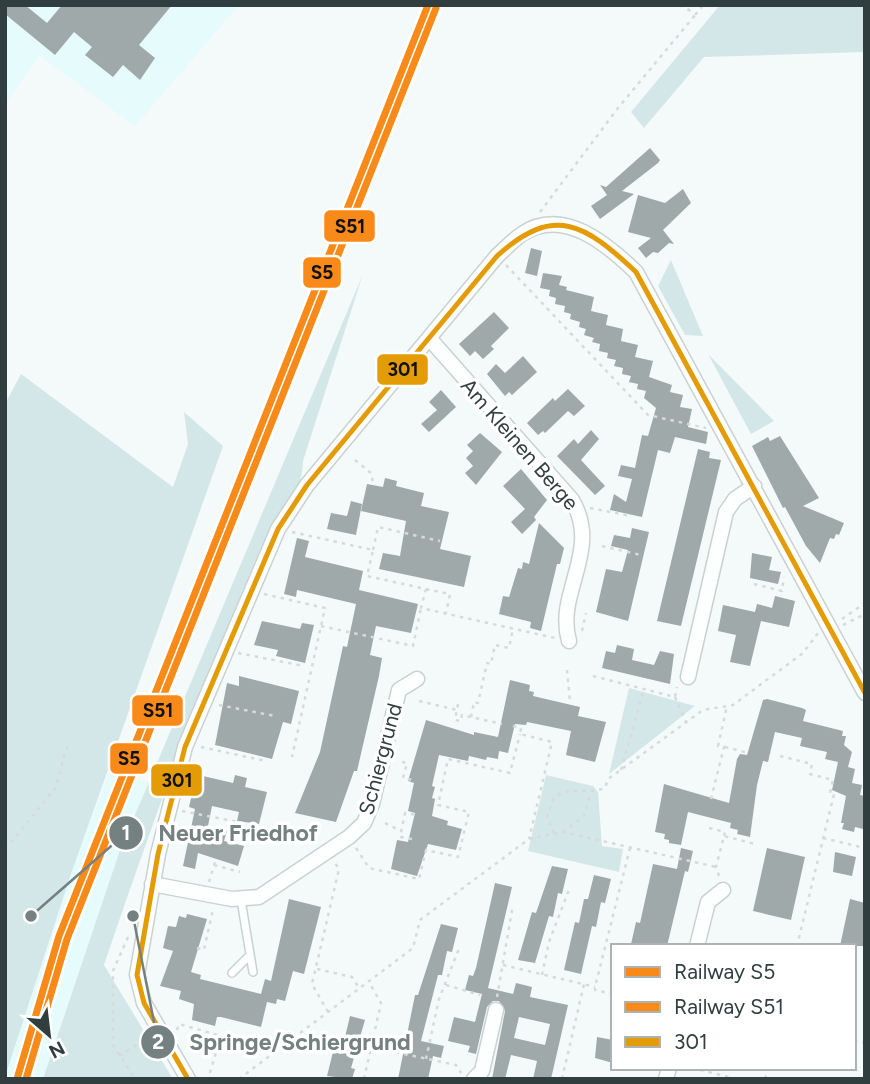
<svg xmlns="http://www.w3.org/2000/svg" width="870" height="1084" font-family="Figtree,sans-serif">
	<rect width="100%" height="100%" fill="#f4fafa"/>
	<path fill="#e5fbfc" d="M5,5h234l-104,121 -96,-71 -34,50z
		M109,773l40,9 -30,71 -76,226h-38l66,-205z"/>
	<path fill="#d4e7e8" d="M720,5h145v47l-161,5 -60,71 -13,-16z
		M671,260l29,69 3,7 -18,-1 -27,-49z
		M363,274l-60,187c1,32 -29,55 -41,84 -59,138 -110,278 -158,420l69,114h-130l76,-226z
		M708,354l66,67 -23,13z
		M21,374l152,113 15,-43 -4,-32 39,34 -152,428 -66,203v-673z
		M629,688l66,18 -86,68z
		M546,775l47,11 5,6 4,54 21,3 -4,23 -91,-21z"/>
	<path fill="#9fa9aa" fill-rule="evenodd" d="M5,5h20l22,18 15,-18h110l-33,40 16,13 -15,22 -17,-15 -10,12 -28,-22 7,-8 -18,-15 -19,23 -50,-41z
		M650,148l10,12 -2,3 -36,28 12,3 -34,25 -9,-13 16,-11 -7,-10 6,2z
		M683,189l8,14 -28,27 11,14 -5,-1 -11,10 -5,-1 -7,6 -8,-10 13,-10 -23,-6 10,-37 27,8z
		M531,248l11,3 -5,25 -12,-3z
		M543,273l19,3 -3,9 8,2 -1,3 28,7 -3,14 17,4 -2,10 17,4 -2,12 17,4 -3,12 18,4 -4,16 23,8 -2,7 13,3 -3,12 12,2 -4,18 20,5 -2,12 -31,-7 -5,16 -12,-3 -16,67 -32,-7 4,-16 12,8 6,-23 -14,-3 3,-11 14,3 7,-33 6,1 8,-28 -12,-10 2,-7 -9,-2 1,-5 -9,-2 2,-6 -9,-2 1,-6 -9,-2 2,-6 -9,-2 1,-5 -9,-2 1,-7 -8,-2 2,-4 -10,-3 2,-6 -7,-2 1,-5 -10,-3 1,-5 -7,-2 1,-6 -10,-2 1,-6 -7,-2 1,-6 -10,-2z
		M494,312l15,16 -18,18 3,3 -11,10 -8,-8 -5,5 -11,-12z
		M523,356l14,16 -25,23 -3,-3 -4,4 -18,-22 9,-10 9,9z
		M568,389l17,17 -11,10 -6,-5 -23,22 -2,-2 -5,4 -11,-12 26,-25 2,3z
		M441,390l15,17 -27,25 -8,-8 16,-14 -8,-8z
		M591,430l8,9 -18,21 24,26 -10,9 -38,-39 17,-17 4,5z
		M480,433l22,19 -26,33 -11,-12 8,-7 -7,-8 7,-7 -6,-6z
		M780,436l39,62 -16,8 41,17 -5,12 -3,-1 -2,5 -4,-1 -10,25 -14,-17 -21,-39 -2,1 -31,-62 16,-9 2,4z
		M698,449l12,3 -1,6 12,2 -40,166 -24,-5z
		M521,469l26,31 -13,17 2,3 -14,14 -11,-12 14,-13 -22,-23z
		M385,478l12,3 -1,5 28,7 -3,13 28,6 -9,37 31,7 -7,31 -85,-18 4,-16 17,3 6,-35 -45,-10 6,-27 16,3z
		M351,501l11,3 -6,31 -29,-6 4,-16 16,3z
		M539,523l25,25 -4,16h-3l-16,67 -11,-3 1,-6 -32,-8 4,-18 6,1 9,-29 4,1 1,-7 6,2z
		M632,528l17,4 -21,89 -32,-9 10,-43 16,3 6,-22 -17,-4 3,-11 16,3z
		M297,538l12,3 -4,16 58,14 -4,19 59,14 -7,29 -35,-7 -6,29 12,3 -3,18 -22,95h-3l-18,51 -41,-9 25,-61 23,-106 4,1 9,-43 -59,-14 -1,7 -12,-3z
		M752,553l20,4 -3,13 12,2 -3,12 -28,-6z
		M775,596l20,5 -6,26 -28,-6 -11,45 -20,-4 6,-27 -18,-4 5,-26 32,7 2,-8 15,4z
		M262,621l38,8 2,-6 12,2 -9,38 -29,-7 2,-6 -24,-5z
		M617,645l17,4 -2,11 22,5 6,-14 14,3 -4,30 -68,-16 4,-17 9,2z
		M239,676l60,15 -8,33 -8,-2 -11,37 -57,-14 12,-62 12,3z
		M510,680l20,5 -1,6 5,1 -1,4 47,11 -2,9 28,6 -11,40 -29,-7 5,-24 -44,-9 -1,3 -11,-1 -7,29 -9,-2 -1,8 -11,-2 -1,3 -17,-4 -1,5 -29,-6 -7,31 3,1 -3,11 3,1 -3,17 16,5 -1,4 15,4 -6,21 -28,-6 -11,32 -26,-7 6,-29 11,2 7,-29 -7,-2 6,-28 -6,-2 18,-61 48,15v-3l24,5z
		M767,699l35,9 4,2 -3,11 40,10 -1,5h4l-2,9 8,7 -4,15 7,2 -3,14 10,2 -2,10 5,1 -2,33 -8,-2 -1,5 -12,-3 2,-6h-3l5,-27 -14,-6 6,-28 -13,-3 2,-7 -27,-6 2,-8 -27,-6 -7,30 -5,-1 -6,24 -7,52 -13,-3 1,-4 -8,-2 1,-5 -43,-11 -7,33 -12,-2v-3l-5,-1 1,-5 -10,-2 9,-48 65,19 8,-44 3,-5 7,1 16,-55z
		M235,775l12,3 -2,9 22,5 -8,32 -22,-3 2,-9 -27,-6 -4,20 19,5 -3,10 20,5 -6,20 -40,-13 -3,16 -12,-3 12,-57 -6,-2 5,-22 6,2 3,-11 30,7z
		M681,848l12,3 -5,21 -3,-1 -18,75 -36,-2 5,-22 4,1 13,-59 24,5z
		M767,848l38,9 -14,63 -38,-9z
		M835,852l21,5 -4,19 -19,-4z
		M552,866l16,3 -6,25 -4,-1 -5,24 -4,-1 -14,47 -17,-3 14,-48 4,1z
		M594,875l17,4 -6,24 -4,-1 -5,25 -4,-1 -11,48 -17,-4 11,-48 4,1 5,-24h4z
		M495,883l17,4 -24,101 25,6 3,-11 16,4 -2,10 38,8 -17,74h-18l4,-18 -26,-6 -6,24h-13l13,-68 -6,-10h-6l-6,6 -11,47 -8,-2 2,-6 -22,-5 6,-24 21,5 7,-28 -17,-4 4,-15 4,1 3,-8zM519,1017l31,7 -5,21 -31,-7z
		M289,899l32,8 -17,67 -11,-3 -8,30 -8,-2 -1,5 -9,-2 -6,25 -40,-10h-4l-2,9 -23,-6 2,-16 -15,-5 2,-8 -21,-5 13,-35 -10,-3 5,-22 8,1 3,-11 7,2 1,-4 20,5 -16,53 10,3 -1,4 61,15 4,-15 6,2z
		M850,899l15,4v43h-25z
		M441,924l17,4 -6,24 -5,-1 -5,24h-4l-17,66 23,5 -3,12 -8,-2 -5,23h-30l17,-84h3z
		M350,1016l15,4 -14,48 4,1 -3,10 -25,-3 6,-24 8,2z
		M597,1037l16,3v23l-18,-5z"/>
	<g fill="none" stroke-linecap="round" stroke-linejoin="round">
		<defs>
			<path id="service" d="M241,900l12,72
				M232,973l18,-18"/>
			<path id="minor" d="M429,338l143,162c30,51 -17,92 -3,141
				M688,677l38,-165 9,-13 19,-13
				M152,884l80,15 27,-2 90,-60 15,-14 8,-19 27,-114 18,-11
				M697,946l11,-44 15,-12
				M188,1079l-44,-76 -7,-28 21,-121 27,-107 93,-218 29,-44 190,-229c8,-7 16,-16 25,-22 41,-28 86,11 114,38l229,421
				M474,1079l8,-8 14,-61
				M666,1079l3,-11"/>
		</defs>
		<use href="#service" stroke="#c9d2d2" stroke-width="10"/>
		<use href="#minor" stroke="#c9d2d2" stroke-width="17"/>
		<path stroke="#d8dada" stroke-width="2.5" stroke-dasharray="3.5 5" stroke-linecap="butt" d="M680,5l16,9 7,-9
			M540,212l78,-104 78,-94
			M506,265l142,150 58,13
			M355,460l16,13 2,10
			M590,508l41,8
			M292,532l81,18 -6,26 59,13 -5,19 134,30
			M602,546l39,9
			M373,550l5,-23 62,14
			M754,584l28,7 2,-14
			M426,589l24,5 -4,19
			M264,594l61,14 -33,149
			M842,619l23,-16
			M843,625l22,-11
			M321,626l92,20 8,-38
			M582,631l4,-18
			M238,653l66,13
			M567,670l3,31
			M593,676l82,21 2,-10
			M675,697l11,25
			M419,701l38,9
			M458,704l-3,16 6,1 1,-6 40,9
			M219,705l56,11
			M471,717l3,-15 4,1 9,-40 4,1 4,-19 14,3 4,-19
			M513,726l8,2 -1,6 32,8 -23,97
			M201,747l65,14
			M725,747l20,5
			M780,756l32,8 -2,10 23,6 -3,13 4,1 -37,152
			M402,762l5,1 -4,15 9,2
			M621,770l23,-81
			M711,799l13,-52 -6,-1 9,-40
			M182,811l56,11
			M385,823l16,8
			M709,828l16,4 -1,4
			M563,832l21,-16 6,-21
			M554,833l-7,-16 7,-20c18,-12 33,-2 51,-9l3,-9 95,-69 30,-5 70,-52 15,-20
			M823,838l42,10
			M412,839l-12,-2 5,-24 12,2
			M356,848l13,20 50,11 7,-29 32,7 11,-45 -31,-7 10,-46 62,14 10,-39
			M5,849l50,-60 13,-46
			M214,865l26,7
			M719,876l-3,-9 8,-31 31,8
			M209,882l7,-23
			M128,937l-15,34v74l22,34
			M197,948l7,2 9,-41
			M503,965l92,22
			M317,969l35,8 7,11
			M542,975l7,-33 21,-55
			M446,985l34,10
			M613,994l-18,-4v-3l35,-139
			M497,997l16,-92
			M328,1012l-16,-28 27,-115 -4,-6
			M177,1030l2,-6 42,12 -13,43
			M854,1041l11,2
			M371,1047l85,18 5,8
			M119,1056l30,-19
			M426,1059l13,-60 21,-53
			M692,1068l45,11
			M239,1079l174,-131 7,-28 109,-81 34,-7 153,35
			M364,1079l17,-76 -12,-21
			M562,1079l22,-95
			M765,1079l3,-11"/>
		<use href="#service" stroke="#fdfefe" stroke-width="7"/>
		<use href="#minor" stroke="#fdfefe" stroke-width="14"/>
		<defs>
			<path id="bus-1" d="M188,1079l-44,-76 -7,-28 21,-121 27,-107 93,-218 29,-44 190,-229c57,-52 88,-32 139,16l229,421"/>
		</defs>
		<use href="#bus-1" stroke="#fff" stroke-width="10"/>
		<use href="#bus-1" stroke="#e39c06" stroke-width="5"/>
		<defs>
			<path id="rail-1" d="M17,1079l42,-143 369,-931"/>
			<path id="rail-2" d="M26,1079l41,-140 369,-931"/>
		</defs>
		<use href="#rail-1" stroke="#fff" stroke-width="12"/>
		<use href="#rail-2" stroke="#fff" stroke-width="12"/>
		<use href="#rail-1" stroke="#f78a18" stroke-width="7"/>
		<use href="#rail-2" stroke="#f78a18" stroke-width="7"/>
	</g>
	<g text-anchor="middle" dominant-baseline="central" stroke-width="7" stroke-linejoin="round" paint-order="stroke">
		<g font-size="21" fill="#313e3f" stroke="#fff">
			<text transform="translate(520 444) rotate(49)">Am Kleinen Berge</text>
			<text transform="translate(380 759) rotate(-75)">Schiergrund</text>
		</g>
	</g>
	<path fill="none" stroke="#758080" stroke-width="2.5" d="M31 916L126 833M133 916L158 1042"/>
	<g fill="#758080" stroke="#fff" stroke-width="2.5">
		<circle cx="31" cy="916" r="7"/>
		<circle cx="133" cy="916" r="7"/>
		<circle cx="126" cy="833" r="18"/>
		<circle cx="158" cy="1042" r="18"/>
	</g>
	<g font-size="21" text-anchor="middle" font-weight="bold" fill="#fff">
		<text x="126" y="840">1</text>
		<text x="158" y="1049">2</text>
	</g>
	<g font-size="23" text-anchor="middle" font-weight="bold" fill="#758080" stroke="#fff" stroke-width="7" stroke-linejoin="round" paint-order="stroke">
		<text x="238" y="841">Neuer Friedhof</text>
		<text x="300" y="1050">Springe/Schiergrund</text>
	</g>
	<g stroke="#fff" stroke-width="2.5">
		<rect x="323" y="209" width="53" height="34" rx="7" fill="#f78a18"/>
		<rect x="302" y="256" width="40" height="33" rx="7" fill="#f78a18"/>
		<rect x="376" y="353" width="53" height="33" rx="7" fill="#e39c06"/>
		<rect x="131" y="694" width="53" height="33" rx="7" fill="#f78a18"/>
		<rect x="109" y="742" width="40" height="33" rx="7" fill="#f78a18"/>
		<rect x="150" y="763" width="53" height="34" rx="7" fill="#e39c06"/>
	</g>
	<g font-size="19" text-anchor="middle" font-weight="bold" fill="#111">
		<text x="350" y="233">S51</text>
		<text x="322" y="279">S5</text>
		<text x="403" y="376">301</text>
		<text x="158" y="717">S51</text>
		<text x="129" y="765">S5</text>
		<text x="177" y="787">301</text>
	</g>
	<rect width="870" height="1084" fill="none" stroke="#313e3f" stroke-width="14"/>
	<rect x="611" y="944" width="245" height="126" fill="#ffffff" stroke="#adb2b2" stroke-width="2"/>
	<rect x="625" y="967" width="35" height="10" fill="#f78a18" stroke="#adb2b2" stroke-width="2"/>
	<text x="674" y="979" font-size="21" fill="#313e3f">Railway S5</text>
	<rect x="625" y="1002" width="35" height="10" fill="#f78a18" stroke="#adb2b2" stroke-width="2"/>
	<text x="674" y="1014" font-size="21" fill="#313e3f">Railway S51</text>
	<rect x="625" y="1037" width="35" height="10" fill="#e39c06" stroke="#adb2b2" stroke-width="2"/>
	<text x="674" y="1049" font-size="21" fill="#313e3f">301</text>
	<g transform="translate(49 1035) rotate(152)" stroke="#ffffff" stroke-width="5" paint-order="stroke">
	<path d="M0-5L12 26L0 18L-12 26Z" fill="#313e3f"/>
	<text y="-10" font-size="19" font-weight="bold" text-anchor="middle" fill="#313e3f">N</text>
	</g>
</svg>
